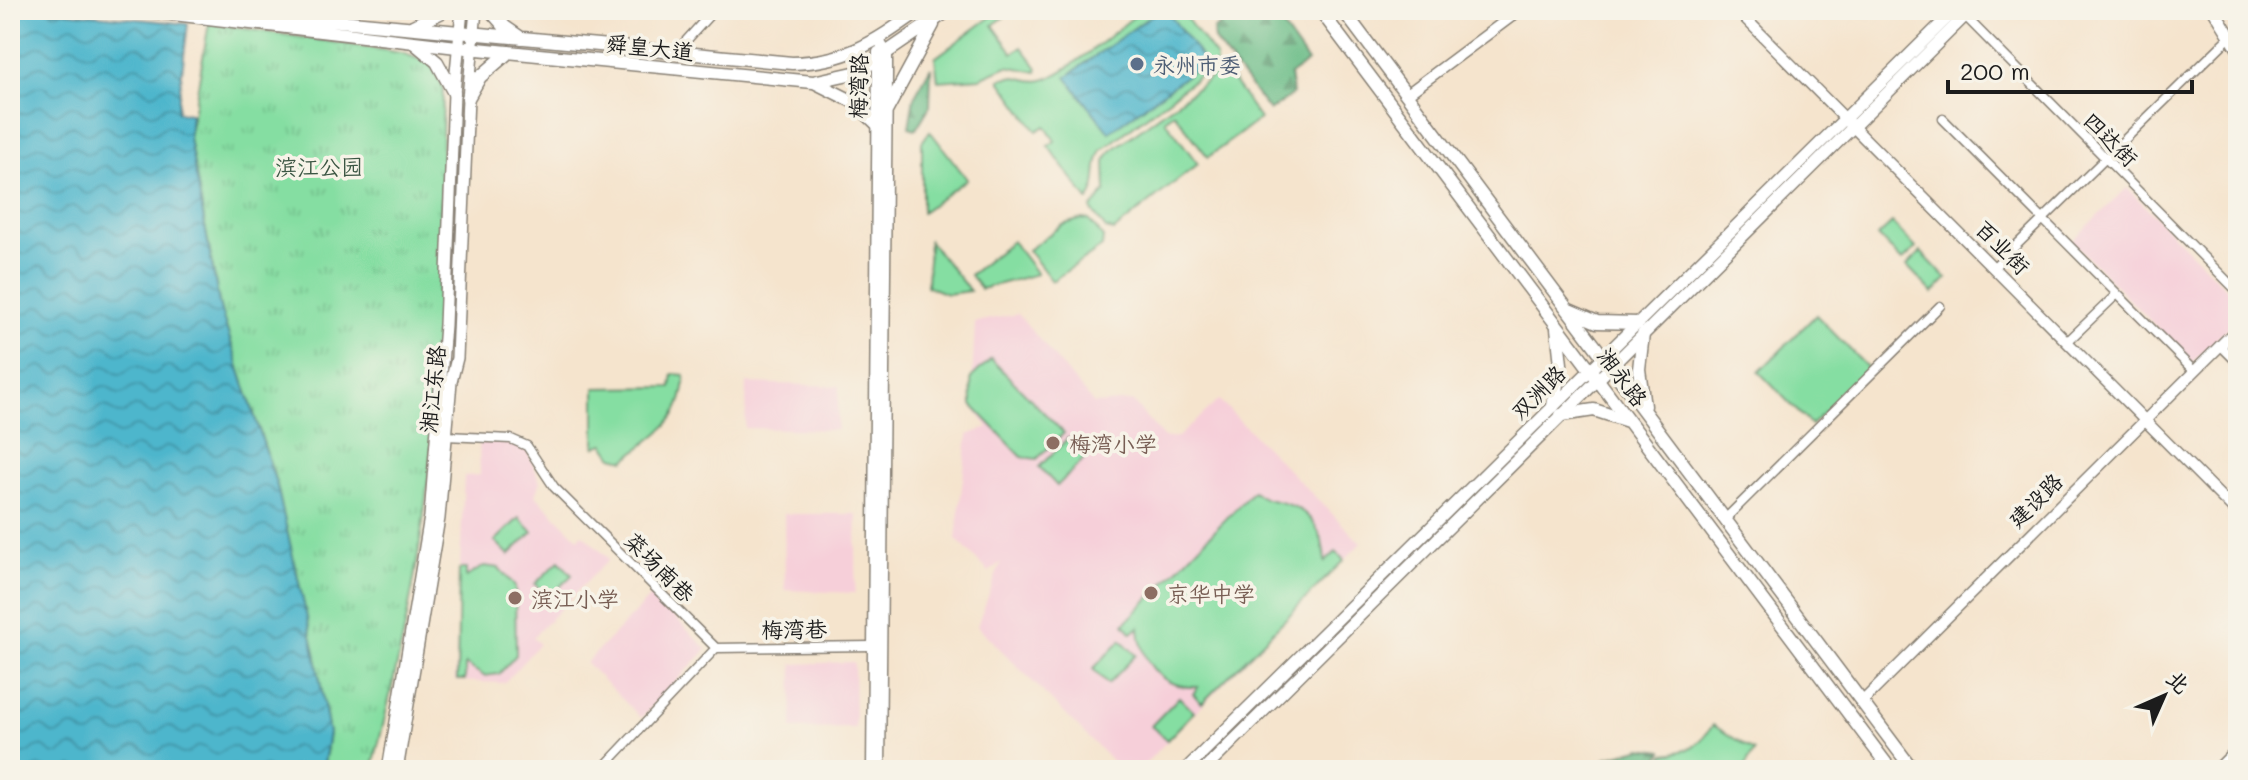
<svg xmlns="http://www.w3.org/2000/svg" width="2248" height="780" font-family="Mali,'LXGW WenKai TC',sans-serif">
	<defs>
		<pattern id="forest-firs" width="22" height="20" patternUnits="userSpaceOnUse" patternTransform="scale(2)"><rect width="22" height="20" fill="#6cbd88"/><path d="M5 1l3.5 6h-7zM16 11l3.5 6h-7z" fill="#58996e"/></pattern>
		<pattern id="park-tufts" width="24" height="20" patternUnits="userSpaceOnUse" patternTransform="scale(2)"><rect width="24" height="20" fill="#85dea2"/><path d="M3 7l-1-3M5 7V3M7 7l1-3M15 17l-1-3M17 17v-4M19 17l1-3" fill="none" stroke="#72be8b"/></pattern>
		<pattern id="water-waves" width="16" height="10" patternUnits="userSpaceOnUse" patternTransform="scale(2)"><rect width="16" height="10" fill="#4eb6cc"/><path d="M0 5q4-4 8 0t8 0" fill="none" stroke="#4093a5"/></pattern>
	</defs>
	<rect width="100%" height="100%" fill="#f7f3e8"/>
	<filter id="ink" filterUnits="userSpaceOnUse"><feTurbulence type="fractalNoise" baseFrequency=".0125" numOctaves="2"/><feDisplacementMap in="SourceGraphic" scale="16" xChannelSelector="R" yChannelSelector="G"/><feConvolveMatrix kernelMatrix="1 2 1 2 8 2 1 2 1" color-interpolation-filters="sRGB"/></filter>
	<filter id="wash" filterUnits="userSpaceOnUse"><feTurbulence type="fractalNoise" baseFrequency=".006" numOctaves="4" result="noise"/><feDisplacementMap in="SourceGraphic" scale="32" xChannelSelector="R" yChannelSelector="G"/><feGaussianBlur stdDeviation="1.8" result="paint"/><feColorMatrix in="noise" values="0 0 0 0 0 0 0 0 0 0 0 0 0 0 0 0 0 1.4 0 .05"/><feComposite in="paint" operator="in"/></filter>
	<g filter="url(#wash)">
		<rect width="100%" height="100%" fill="#f5e4cd"/>
		<path fill="#f6cfd9" d="M2127,188l111,112v18l-46,45 -120,-122z
			M1018,314l76,90 38,-3 32,37 14,-1 41,-37 142,143 -222,227h-18l-144,-144 24,-64 -12,10 -33,-33 12,-104 20,-8 -17,-22 4,-83z
			M747,383l92,3 -2,44 -92,-2z
			M479,441l37,3 11,6 13,32 -5,13 43,43 5,-4 26,25 -76,78 6,7 -35,39 -49,-2 9,-205 16,-1z
			M784,514h73l-2,79 -70,-3z
			M652,595l55,54 -66,69 -55,-55z
			M854,662l1,66 -63,1 1,-65z"/>
		<path fill="#85dea2" stroke="#507d5f" stroke-width="2" d="M1000,10l10,3 -17,12 20,28 9,-6 16,21 -1,4 -30,-6 -27,12 -42,3 -3,-23z
			M1142,10h38l36,47v6l-114,87c-10,17 -1,35 -14,50l-40,-54 7,-5 -10,-15 -8,5 -37,-51c15,-9 27,4 43,0 24,-6 77,-53 99,-70z
			M1224,68l36,51 -52,38 -34,-44 -9,7 33,44 -84,67 -8,-2 -15,-20 15,-18 -1,-30 6,-10z
			M930,131l37,48 -45,33v-70z
			M1082,219l7,1 14,17 -1,10 -50,34 -24,-31 34,-25z
			M1892,223l24,25 -14,13 -24,-25z
			M929,241l41,50 -23,3 -20,-8z
			M1012,241l25,33 -56,15 -11,-14z
			M1921,252l26,27 -14,14 -26,-27z
			M1816,315l53,54 -58,56 -52,-53z
			M991,359l73,74 -27,26 -15,-2 -50,-52 -1,-27z
			M673,374l12,1c-1,47 -26,56 -60,85l-12,-3 -9,-13 -9,3v-59l76,-1z
			M1068,438l18,19 -29,29 -18,-19z
			M1253,491c11,10 17,8 30,12 29,7 41,31 42,59l11,-10 8,8 -142,143 -9,-9 5,-7c-37,2 -57,-24 -59,-60l-7,6 -8,-9z
			M519,518l14,14 -24,23 -14,-14z
			M559,561l13,14 -24,23 -13,-14z
			M484,566l15,2 16,18 1,69 -17,19 -15,2 -19,-12v16h-8l2,-111h7v8z
			M1121,640l15,15 -28,29 -15,-15z
			M1179,697l15,15 -27,28 -16,-14z
			M1713,725l41,26 -11,19h-89l11,-16c24,-2 35,-9 48,-29z"/>
		<path fill="url(#forest-firs)" stroke="#446c52" stroke-width="2" d="M1239,10h32l37,52 -18,13 3,19 -24,17 -55,-71 -1,-10z
			M931,67l-1,39 -14,23 -7,-2 5,-30z
			M1642,748l21,3 -12,19h-57l12,-12z"/>
		<path fill="url(#park-tufts)" stroke="#507d5f" stroke-width="2" d="M209,23l193,30 28,10 13,24c-3,128 -1,257 -14,384 -10,102 -32,200 -57,299h-49l6,-37 -52,-247 -57,-178 -31,-170z"/>
		<path fill="url(#water-waves)" stroke="#356974" stroke-width="2" d="M10,10h37l141,14 -11,88 14,2 -2,24 31,170 57,178 39,171 13,76 -6,37h-313z
			M1159,10h7l39,52 -96,70 -43,-55z"/>
	</g>
	<g filter="url(#ink)">
		<g fill="none" stroke-linecap="round" stroke-linejoin="round">
			<defs>
				<path id="minor" d="M1962,13l276,279
					M675,53l39,-43
					M1943,119l251,252
					M1994,267l236,-230
					M2067,342l50,-48
					M2220,345l18,18
					M446,436l65,3 16,7 27,41 162,161 -115,122
					M1725,519l215,-213
					M716,648l157,-2
					M2215,770l23,-23"/>
				<path id="tertiary" d="M1737,10l501,504
					M878,39l9,15v20l-7,696
					M1406,95l114,-85
					M1862,702l376,-374
					M872,770l6,-718"/>
				<path id="secondary" d="M2214,10l24,39
					M388,770l42,-253 15,-192 9,-232 8,-83
					M397,770l42,-252 12,-136 6,-24 11,-260 8,-88
					M1185,770l770,-760
					M1204,770l767,-760"/>
				<path id="primary" d="M139,10l318,37 356,35 45,-10 91,-62
					M222,10l570,53c56,-1 84,-22 128,-53
					M490,10l15,17 16,11
					M1320,10l571,760
					M1343,10l570,760
					M413,26l33,-16
					M413,42l24,20 17,31
					M816,83l38,19 23,22
					M468,98l12,-21 29,-25
					M887,110l46,-85
					M1569,310l28,12 42,1
					M1643,334l-4,35 5,37
					M1553,406l8,-42 -4,-36
					M1561,415l33,-5 34,11"/>
			</defs>
			<use href="#minor" stroke="#888074" stroke-width="11"/>
			<use href="#tertiary" stroke="#888074" stroke-width="13"/>
			<use href="#secondary" stroke="#888074" stroke-width="14"/>
			<use href="#primary" stroke="#888074" stroke-width="15"/>
			<use href="#minor" stroke="#fff" stroke-width="8"/>
			<use href="#tertiary" stroke="#fff" stroke-width="10"/>
			<use href="#secondary" stroke="#fff" stroke-width="11"/>
			<use href="#primary" stroke="#fff" stroke-width="12"/>
		</g>
	</g>
	<circle fill="#5c6f8a" stroke="#f7f3e8" stroke-width="3" cx="1137" cy="64" r="8"/>
	<g fill="#8d6e63" stroke="#f7f3e8" stroke-width="3">
		<circle cx="1053" cy="443" r="8"/>
		<circle cx="1151" cy="593" r="8"/>
		<circle cx="515" cy="598" r="8"/>
	</g>
	<g text-anchor="middle" dominant-baseline="central" stroke-width="7" stroke-linejoin="round" paint-order="stroke">
		<g font-size="22" fill="#1c1c1c" stroke="#f7f3e8">
			<text transform="translate(650 47) rotate(6)">舜皇大道</text>
			<text transform="translate(858 86) rotate(-89)">梅湾路</text>
			<text transform="translate(2111 139) rotate(45)">四达街</text>
			<text transform="translate(2003 247) rotate(45)">百业街</text>
			<text transform="translate(1623 377) rotate(53)">湘永路</text>
			<text transform="translate(432 389) rotate(-84)">湘江东路</text>
			<text transform="translate(1538 392) rotate(-45)">双洲路</text>
			<text transform="translate(2035 500) rotate(-45)">建设路</text>
			<text transform="translate(660 567) rotate(45)">菜场南巷</text>
			<text transform="translate(794 629) rotate(-1)">梅湾巷</text>
		</g>
		<g font-size="22" fill="#4e5e75" stroke="#f7f3e8" text-anchor="start">
			<text x="1153" y="64">永州市委</text>
		</g>
		<g font-size="22" fill="#3c5644" stroke="#f7f3e8">
			<text x="319" y="166">滨江公园</text>
		</g>
		<g font-size="22" fill="#785e54" stroke="#f7f3e8" text-anchor="start">
			<text x="1069" y="443">梅湾小学</text>
			<text x="1167" y="593">京华中学</text>
			<text x="531" y="598">滨江小学</text>
		</g>
	</g>
	<rect width="2248" height="780" fill="none" stroke="#f7f3e8" stroke-width="40"/>
	<g transform="translate(2164 696) rotate(45)" stroke="#f7f3e8" stroke-width="6" paint-order="stroke">
	<path d="M0-6L14 30L0 20L-14 30Z" fill="#1c1c1c"/>
	<text y="-12" font-size="22" font-weight="bold" text-anchor="middle" fill="#1c1c1c">北</text>
	</g>
	<path d="M1948 80v12h244v-12" fill="none" stroke="#1c1c1c" stroke-width="4"/>
	<text x="1960" y="80" font-size="24" fill="#1c1c1c" stroke="#f7f3e8" stroke-width="6" paint-order="stroke">200 m</text>
</svg>
